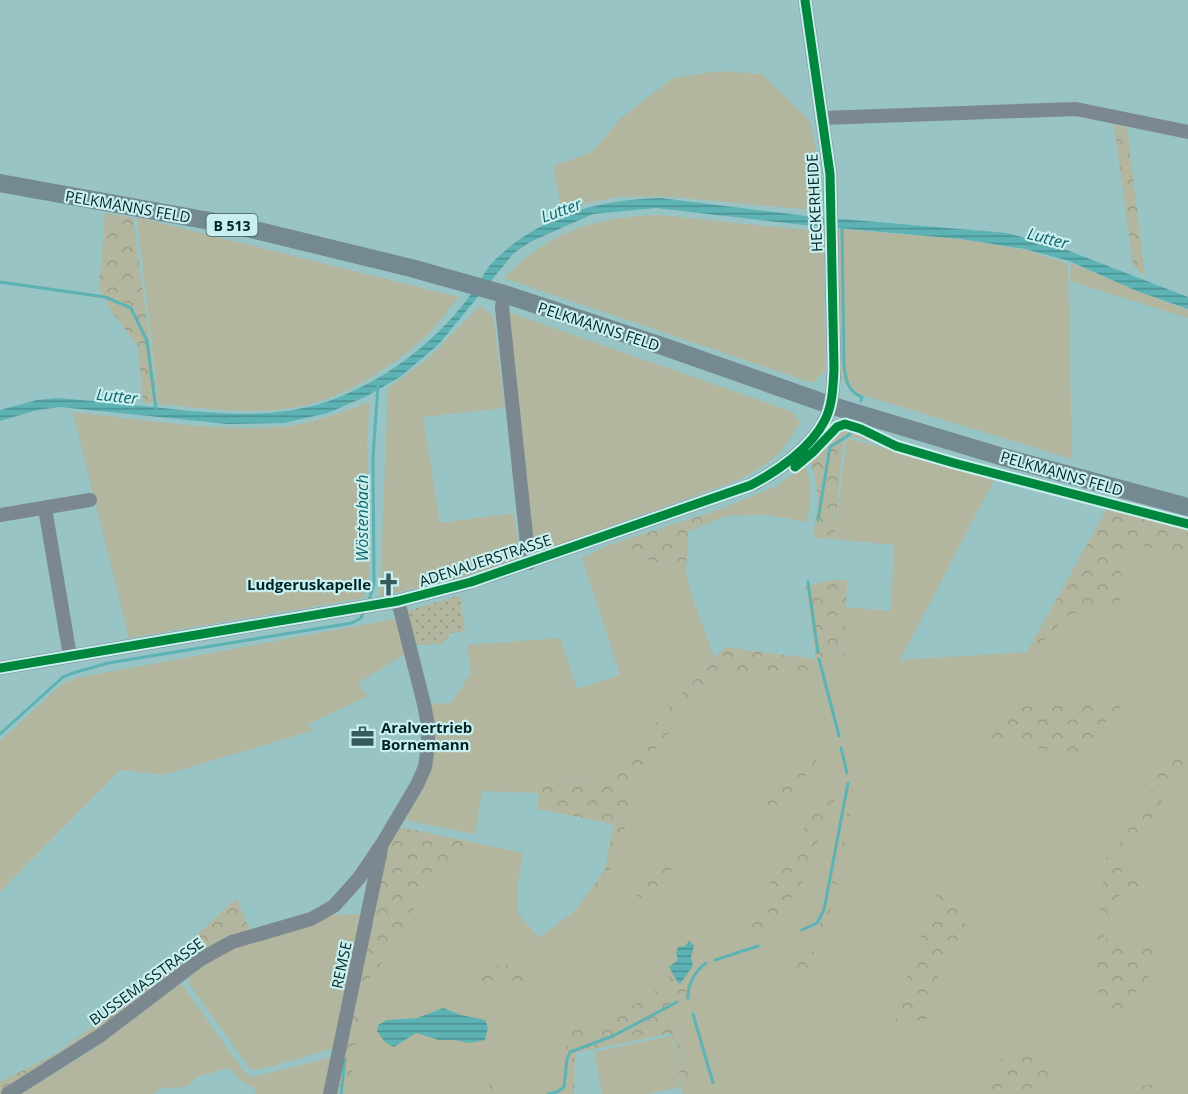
<svg xmlns="http://www.w3.org/2000/svg" width="1188" height="1094" font-family="'Open Sans',sans-serif">
	<defs>
		<pattern id="forest-crowns" width="20" height="18" patternUnits="userSpaceOnUse" patternTransform="scale(1.5)"><rect width="20" height="18" fill="#b2b69e"/><path d="M2 6a3 3 0 1 1 6 0M12 15a3 3 0 1 1 6 0" fill="none" stroke="#979c88"/></pattern>
		<pattern id="garden-dots" width="8" height="8" patternUnits="userSpaceOnUse" patternTransform="scale(1.5)"><rect width="8" height="8" fill="#b2b69e"/><path d="M2 2h.1M6 6h.1" fill="none" stroke="#979c88" stroke-width="1.8" stroke-linecap="round"/></pattern>
		<pattern id="water-rules" width="6" height="5" patternUnits="userSpaceOnUse" patternTransform="scale(1.5)"><rect width="6" height="5" fill="#5db2b4"/><path d="M0 2.5h6" fill="none" stroke="#4a9092"/></pattern>
	</defs>
	<rect width="100%" height="100%" fill="#98c4c5"/>
	<path fill="#b2b69e" d="M719,71l43,3 49,48 9,53 2,36 -161,-15 -43,1 -31,6 -25,8 -9,-45 39,-14 29,-34 52,-40z
		M659,215l165,17 1,139 -13,12 -308,-105c45,-47 92,-61 155,-63z
		M137,217l322,80c-12,13 -22,30 -36,42 -35,31 -84,62 -132,69 -43,7 -89,0 -132,-4z
		M836,229l125,10 65,11 42,14 4,195 -213,-65 -17,-15z
		M1071,263l66,28 51,19v8l-118,-37z
		M480,306l13,9 12,93 -82,9 17,106 74,-10 6,46 -58,18 -82,19 8,-208 42,-31z
		M508,312l285,100 7,10c-17,32 -31,43 -64,59l-201,72z
		M370,402l-3,37 2,133 -6,26 -234,40 -56,-226c68,7 139,20 208,15 30,-3 60,-15 89,-25z
		M847,438l148,40 -95,182 127,-8 81,-145 80,22v565h-494l-21,-75 -97,28 -14,39 -23,8h-195l-1,-41 45,-205 16,-20 119,25 -6,36 1,24 21,25 36,-27 30,-41 9,-47 -1,-31 114,-140 117,10 2,-55 45,4 3,-66 -60,-6z
		M805,466c9,20 5,36 2,56l-42,-7 -39,1 -8,-6 57,-23z
		M609,545l77,28 6,24 23,61 -111,121 -61,1 -3,3 -1,10 -57,-2 -7,43 -66,-13 -3,-6 15,-26 7,-85 23,-1 20,-30 -4,-28 93,-7 17,51 43,-14 -38,-117z
		M395,619l10,35 -47,29 10,13 -60,28 4,7 -149,44 -43,-5 -120,122v-151l62,-57 14,-6z
		M363,914l-29,134 -64,19 -19,3 -61,-85 -2,-9 18,-13 28,-16 81,-22 13,-10z
		M181,983l63,89 8,5 81,-20 -8,37h-69l-3,-7 -11,-5 -13,-14 -32,9 -10,10 -26,1 -7,6h-133l76,-47z
		M671,1036l10,51 -33,7h-46l-8,-42z"/>
	<path fill="url(#forest-crowns)" d="M1114,124l13,3 18,149 -12,-10z
		M105,213l28,5 25,186 -15,-2 -5,-56 -26,-34 -13,-23z
		M844,427l23,8 8,7 -31,-7 -10,104 -21,-1c4,-27 9,-52 -4,-77l27,-30z
		M1108,507l80,22v27l-53,-12 -4,2 -9,18 -1,35c-15,14 -24,1 -41,8l-6,10 -15,8 -11,10 -10,15 -11,2z
		M718,510l8,6 -38,16 -2,41 -77,-28z
		M830,580h17l-3,83 -20,1 -14,8 -45,-1 -29,2 -12,5 -10,8 -17,17 -10,14 -8,4 -46,55 -2,22 -10,50 -14,27 -30,39 -2,-3 30,-41 9,-46 -77,-15 3,-26 3,-3 61,-1 121,-132 91,12 -10,-72z
		M1115,697l5,2v9l-45,48 -77,-16 -17,3 8,-25 14,-8 84,-12 15,1z
		M1175,752h5l3,5 -1,9 -32,55 -27,36 1,12 2,3h12l6,11 26,5 2,3 -3,1 -46,-6 -20,52 70,6 2,3 -2,3 -20,6 -3,5 1,9 -2,6 -29,39 -11,5 -8,-5 -6,-48 10,-108 18,-19 7,-18 21,-30 6,-17z
		M815,758l2,4c-11,14 -33,47 -52,45l-2,-7c10,-21 30,-35 52,-42z
		M854,780l3,3 -26,127 -12,33 -3,-2 -4,-10 7,-6 7,-16z
		M831,790h4l1,7 -37,92 -37,42 -13,6 -2,-7 2,-13 19,-14v-14l2,-7 17,-15 2,-18 14,-17 3,-13 8,-16z
		M404,828l71,15 1,4 -1,4 -47,32 -37,69 -22,26 -9,34 3,11 -4,15 -7,14 1,15 -4,21 2,4 6,2h-19l5,-41 45,-205 9,-19z
		M673,857l4,4c-1,3 -26,34 -29,36 -4,3 -5,1 -10,0l-3,-5 2,-5 30,-29z
		M944,885c31,9 22,50 9,72 -6,11 -16,20 -25,29 -2,11 6,21 0,33l-29,4 -3,-2 -1,-5 22,-71 16,-36 7,-22z
		M236,898l15,34 -127,81 -121,81h-3v-12l57,-29 73,-54z
		M808,945l5,1 1,7 -17,39 -4,1 -2,-3c7,-15 5,-33 17,-45z
		M703,956l3,4c-10,7 -19,21 -21,34l-17,10 26,90h-11l-12,-61 -96,20 -1,41h-48l30,-6 6,-5 5,-50 35,-10 19,-9 50,-34 -5,-12 2,-7 6,-3 4,2 -6,4 -1,9 7,10 7,-6 8,-11 -2,-5z
		M505,965l10,2 9,11 -1,4 -17,-2 -34,6 -7,-7c6,-14 26,-12 40,-14z
		M1020,1050l12,2 20,9 5,13 -6,10 -24,10h-43c-1,-21 16,-39 36,-44z
		M861,1076l9,3 4,15h-16l-1,-10 -10,-2 2,-2z
		M1163,1080l6,2 -5,12h-35l11,-7z
		M501,1081l6,7v6h-42z"/>
	<path fill="url(#garden-dots)" d="M460,595l5,36 -13,2 -10,11 -29,1 -6,-34z"/>
	<path fill="url(#water-rules)" d="M660,198l146,18 201,17 57,16 124,48v12l-51,-18 -68,-30 -44,-12 -64,-10 -157,-14 -148,-17 -63,6 -63,28 -16,11 -75,91 -39,33 -33,19 -39,17 -44,10 -56,1 -168,-17 -23,3 -37,11v-11l37,-10 21,-2c38,3 76,7 113,11 53,5 106,10 158,-8 53,-19 102,-55 137,-100 11,-14 19,-33 32,-44 47,-43 100,-57 162,-59z
		M689,941l5,4 -3,13 2,8 -13,18 -2,-1 -9,-16 9,-7 -2,-7 2,-6 7,-1z
		M443,1008l18,7 24,5 3,7 -3,13 -16,3 -14,-3h-16l-23,-7 -22,14 -9,-5 -8,-11 1,-6 9,-5 30,-2z"/>
	<g fill="none" stroke-linecap="round" stroke-linejoin="round">
		<path stroke="#5db2b4" stroke-width="3" d="M842,225l2,141c2,14 3,25 18,31l-1,4
			M0,282l105,15 26,11 16,33 9,69
			M818,520l12,-73 19,-12 4,-6
			M808,582l10,70
			M369,600l5,-16 -1,-127 5,-71
			M819,659l20,77
			M0,734l63,-57 10,-4 35,-10 244,-40 9,-5 3,-7
			M841,748l6,25
			M802,930l15,-7 7,-13 24,-127
			M715,960l43,-14
			M688,998c-1,-13 8,-28 18,-35
			M693,1014l20,69
			M341,1094l4,-35
			M548,1094l9,-2 7,-5 3,-28 3,-7 43,-16 64,-34"/>
		<path stroke="#7c888f" stroke-width="14" d="M822,118l254,-9 112,23
			M504,294l-2,13 27,256
			M45,508l25,148
			M0,515l90,-15
			M0,668l398,-67 73,-19 280,-97c27,-14 60,-37 74,-65 8,-16 8,-35 9,-51l-4,-195 -25,-174
			M8,1094l93,-59 100,-76 31,-17 79,-23 23,-13 25,-28 23,-34 35,-59 8,-18 3,-21v-21l-4,-21 -26,-103
			M330,1094l51,-245"/>
		<path stroke="#748991" stroke-width="18" d="M0,183l243,44 168,41 93,26 158,52 168,59 173,52 185,50"/>
		<defs>
			<path id="cycleway" d="M795,467l18,-15 24,-25 8,-3 16,5 35,17 58,17 234,61
				M0,668l398,-67 73,-19 280,-97c27,-14 60,-37 74,-65 8,-16 8,-35 9,-51l-4,-195 -25,-174"/>
		</defs>
		<use href="#cycleway" stroke="#c9efef" stroke-width="13"/>
		<use href="#cycleway" stroke="#00873e" stroke-width="9"/>
	</g>
	<defs>
		<symbol id="church-bare" viewBox="-9 -9 18 18"><path d="M-1.2-6h2.4v3.5h3.3v2.4h-3.3V6h-2.4V-.1h-3.3v-2.4h3.3Z" fill="#355b5c" stroke="#c9efef" stroke-width="2.5" paint-order="stroke"/></symbol>
		<symbol id="office-bare" viewBox="-9 -9 18 18"><path d="M-6-3h4V-5.5h4V-3h4V5H-6ZM-1-4.5V-3h2v-1.5ZM-6 0V1H6V0Z" fill="#355b5c" stroke="#c9efef" stroke-width="2.5" paint-order="stroke"/></symbol>
	</defs>
	<g fill-rule="evenodd">
		<use href="#church-bare" x="372" y="568" width="33" height="33"/>
		<use href="#office-bare" x="346" y="720" width="33" height="33"/>
	</g>
	<g text-anchor="middle" dominant-baseline="central" stroke-width="4.5" stroke-linejoin="round" paint-order="stroke">
		<rect fill="#c9efef" stroke="#3c6061" stroke-width="1.5" x="206.5" y="214" width="51" height="22" rx="4.5"/>
		<g font-size="14" font-weight="bold" fill="#002324">
			<text x="232" y="225">B 513</text>
		</g>
		<g font-size="15" fill="#002324" stroke="#c9efef">
			<text transform="translate(814 203) rotate(-93)">HECKERHEIDE</text>
			<text transform="translate(128 206) rotate(10)">PELKMANNS FELD</text>
			<text transform="translate(599 326) rotate(18)">PELKMANNS FELD</text>
			<text transform="translate(1062 473) rotate(16)">PELKMANNS FELD</text>
			<text transform="translate(485 560) rotate(-18)">ADENAUERSTRASSE</text>
			<text transform="translate(341 965) rotate(-78)">REMSE</text>
			<text transform="translate(146 981) rotate(-36)">BUSSEMASSTRASSE</text>
		</g>
		<g font-size="15" font-weight="bold" fill="#002324" stroke="#c9efef" text-anchor="end">
			<text x="371" y="584">Ludgeruskapelle</text>
			<text x="381" y="727" text-anchor="start">Aralvertrieb<tspan x="381" dy="17">Bornemann</tspan></text>
		</g>
		<g font-size="16" font-style="italic" fill="#0f6466" stroke="#c9efef">
			<text transform="translate(561 210) rotate(-20)">Lutter</text>
			<text transform="translate(1048 238) rotate(15)">Lutter</text>
			<text transform="translate(117 396) rotate(6)">Lutter</text>
			<text transform="translate(362 518) rotate(-90)">Wöstenbach</text>
		</g>
	</g>
</svg>
